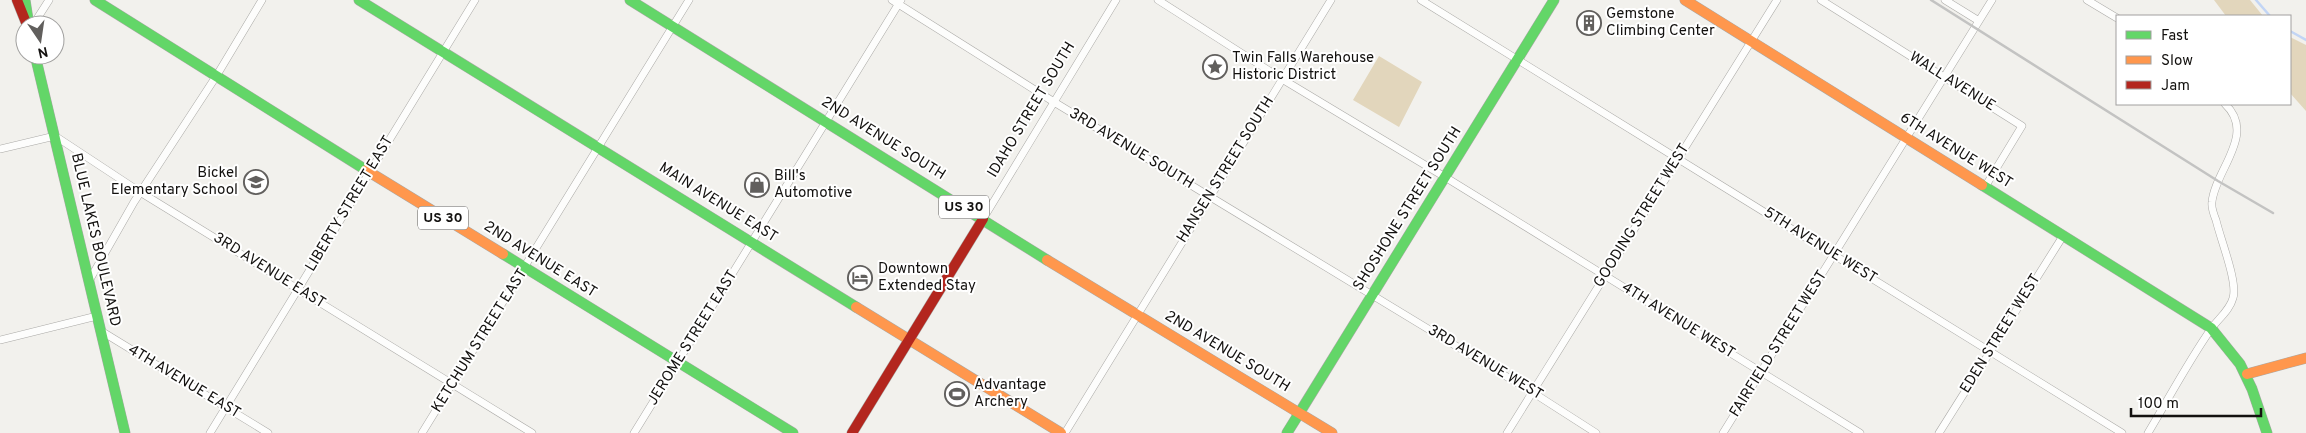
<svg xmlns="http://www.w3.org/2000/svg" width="2306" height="433" font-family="Overpass,sans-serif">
	<rect width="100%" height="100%" fill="#f2f1ed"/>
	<path fill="#e2d6bc" d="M2214,0h36l13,16h-37z
		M2290,37l16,8v66l-16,-18z
		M1379,56l43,26 -23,45 -46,-27z"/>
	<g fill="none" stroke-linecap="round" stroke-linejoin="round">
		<path stroke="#c2d5f5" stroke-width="2.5" d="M2256,0l14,16
			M2290,31l16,9"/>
		<defs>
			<path id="street" d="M892,0l162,102 478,290 64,41
				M1158,0l124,79 163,98 415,256
				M1421,0l701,433
				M1821,0l201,126 -37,61
				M1945,0l34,21
				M2087,0l30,18
				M33,25l16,-25
				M0,149l55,-13 85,56 392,241
				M983,219l133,-219
				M89,281l45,-79 83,-127 45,-75
				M101,331l167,102
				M0,340l97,-24
				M210,433l265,-433
				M422,433l267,-433
				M634,433l267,-433
				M1065,433l266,-433
				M1507,433l270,-433
				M1723,433l269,-433
				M1939,433l124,-197
				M2148,433c21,-35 40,-71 63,-104 7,-10 19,-19 22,-31 5,-16 -13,-60 -17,-78 -2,-5 -5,-12 -4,-18 3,-32 45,-68 13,-98"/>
			<path id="fast" d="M25,0l3,19
				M95,0l271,170
				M359,0l497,307
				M630,0l417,260
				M35,55l90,378
				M1982,185l229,143 29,36 12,25 15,44
				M503,254l290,179
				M1300,412l254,-412
				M1287,433l13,-21"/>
			<path id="slow" d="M1685,0l297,185
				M366,170l137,84
				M1047,260l285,173
				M856,307l205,126
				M2247,374l59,-16"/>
			<path id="jam" d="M17,0l10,25
				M852,433l131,-214"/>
		</defs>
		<use href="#street" stroke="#aaa9a6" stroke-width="8"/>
		<use href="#fast" stroke="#aaa9a6" stroke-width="11"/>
		<use href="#slow" stroke="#aaa9a6" stroke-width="11"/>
		<use href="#jam" stroke="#aaa9a6" stroke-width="11"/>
		<use href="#street" stroke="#fdfdfc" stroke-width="7"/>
		<use href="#fast" stroke="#63d668" stroke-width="10"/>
		<use href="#slow" stroke="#ff974d" stroke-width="10"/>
		<use href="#jam" stroke="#b3261e" stroke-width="10"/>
		<path stroke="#c3c3c2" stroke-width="2.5" d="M1931,0l287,181 55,32"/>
	</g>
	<defs>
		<symbol id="building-ring" viewBox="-11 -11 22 22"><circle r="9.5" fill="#fff" stroke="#615f5d" stroke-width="1.5"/><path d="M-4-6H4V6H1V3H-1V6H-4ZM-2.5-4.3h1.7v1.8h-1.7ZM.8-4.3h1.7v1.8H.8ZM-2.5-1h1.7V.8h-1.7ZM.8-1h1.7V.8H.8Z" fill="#615f5d"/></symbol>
		<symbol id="sight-ring" viewBox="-11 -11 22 22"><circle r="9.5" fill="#fff" stroke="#615f5d" stroke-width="1.5"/><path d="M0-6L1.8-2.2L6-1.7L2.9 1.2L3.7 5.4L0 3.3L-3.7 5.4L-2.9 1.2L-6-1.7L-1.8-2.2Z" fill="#615f5d"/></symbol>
		<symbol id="school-ring" viewBox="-11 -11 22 22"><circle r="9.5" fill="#fff" stroke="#615f5d" stroke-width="1.5"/><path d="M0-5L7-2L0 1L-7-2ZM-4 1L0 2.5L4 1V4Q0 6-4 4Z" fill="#615f5d"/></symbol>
		<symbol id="shop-ring" viewBox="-11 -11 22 22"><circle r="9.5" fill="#fff" stroke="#615f5d" stroke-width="1.5"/><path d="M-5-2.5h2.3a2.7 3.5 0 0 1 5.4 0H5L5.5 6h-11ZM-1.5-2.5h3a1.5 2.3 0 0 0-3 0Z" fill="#615f5d"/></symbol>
		<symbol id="hotel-ring" viewBox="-11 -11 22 22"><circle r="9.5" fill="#fff" stroke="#615f5d" stroke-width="1.5"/><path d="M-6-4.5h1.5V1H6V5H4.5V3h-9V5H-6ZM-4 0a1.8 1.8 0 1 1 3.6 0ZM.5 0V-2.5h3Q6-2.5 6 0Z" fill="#615f5d"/></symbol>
		<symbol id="stadium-ring" viewBox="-11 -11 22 22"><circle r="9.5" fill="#fff" stroke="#615f5d" stroke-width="1.5"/><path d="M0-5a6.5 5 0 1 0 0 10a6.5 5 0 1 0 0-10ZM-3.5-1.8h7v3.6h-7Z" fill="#615f5d"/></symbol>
	</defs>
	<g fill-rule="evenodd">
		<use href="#building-ring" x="1575" y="9" width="28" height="28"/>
		<use href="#sight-ring" x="1201" y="53" width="28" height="28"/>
		<use href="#school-ring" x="242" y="168" width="28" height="28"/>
		<use href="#shop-ring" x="743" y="171" width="28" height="28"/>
		<use href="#hotel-ring" x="846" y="264" width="28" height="28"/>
		<use href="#stadium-ring" x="943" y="380" width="28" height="28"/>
	</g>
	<g text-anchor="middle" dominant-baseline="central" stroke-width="4" stroke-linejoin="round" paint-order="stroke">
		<g fill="#fff" stroke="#5a5857" stroke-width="1">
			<rect x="939" y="195.5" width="50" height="23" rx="4"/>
			<rect x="418" y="206.5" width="50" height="23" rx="4"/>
		</g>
		<g font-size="14" font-weight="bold" fill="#13110f">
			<text x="964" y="207">US 30</text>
			<text x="443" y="218">US 30</text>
		</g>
		<g font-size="15" fill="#13110f" stroke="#fff" text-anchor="start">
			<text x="1606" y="14">Gemstone<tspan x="1606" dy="17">Climbing Center</tspan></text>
			<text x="1232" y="58">Twin Falls Warehouse<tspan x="1232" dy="17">Historic District</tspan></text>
			<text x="238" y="173" text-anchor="end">Bickel<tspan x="238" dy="17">Elementary School</tspan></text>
			<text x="774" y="176">Bill's<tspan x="774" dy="17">Automotive</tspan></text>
			<text x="878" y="269">Downtown<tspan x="878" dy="17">Extended Stay</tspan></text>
			<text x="974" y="385">Advantage<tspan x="974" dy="17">Archery</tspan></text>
		</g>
		<g font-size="15" fill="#13110f" stroke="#fff">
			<text transform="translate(1952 82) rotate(32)">WALL AVENUE</text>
			<text transform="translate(1032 110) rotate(-59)">IDAHO STREET SOUTH</text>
			<text transform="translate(883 139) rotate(32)">2ND AVENUE SOUTH</text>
			<text transform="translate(1131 149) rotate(31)">3RD AVENUE SOUTH</text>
			<text transform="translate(1956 151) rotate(32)">6TH AVENUE WEST</text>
			<text transform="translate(1226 170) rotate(-58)">HANSEN STREET SOUTH</text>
			<text transform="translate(718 203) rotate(32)">MAIN AVENUE EAST</text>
			<text transform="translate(350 204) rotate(-59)">LIBERTY STREET EAST</text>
			<text transform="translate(1408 209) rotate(-58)">SHOSHONE STREET SOUTH</text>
			<text transform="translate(1642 216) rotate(-58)">GOODING STREET WEST</text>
			<text transform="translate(95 240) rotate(77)">BLUE LAKES BOULEVARD</text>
			<text transform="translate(1820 246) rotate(32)">5TH AVENUE WEST</text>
			<text transform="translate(540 260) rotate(32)">2ND AVENUE EAST</text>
			<text transform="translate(269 271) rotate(32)">3RD AVENUE EAST</text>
			<text transform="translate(1678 321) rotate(32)">4TH AVENUE WEST</text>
			<text transform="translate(2001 334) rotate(-58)">EDEN STREET WEST</text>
			<text transform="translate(693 338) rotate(-58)">JEROME STREET EAST</text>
			<text transform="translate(480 341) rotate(-58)">KETCHUM STREET EAST</text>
			<text transform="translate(1779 344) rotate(-58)">FAIRFIELD STREET WEST</text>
			<text transform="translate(1227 352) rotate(31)">2ND AVENUE SOUTH</text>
			<text transform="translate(1485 363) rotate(31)">3RD AVENUE WEST</text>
			<text transform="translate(184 382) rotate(31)">4TH AVENUE EAST</text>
		</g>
	</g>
	<rect x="2116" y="15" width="175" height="90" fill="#ffffff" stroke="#a1a09f"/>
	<rect x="2126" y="31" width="25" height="8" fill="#63d668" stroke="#a1a09f"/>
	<text x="2161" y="40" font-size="15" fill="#13110f">Fast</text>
	<rect x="2126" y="56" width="25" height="8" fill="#ff974d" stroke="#a1a09f"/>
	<text x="2161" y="65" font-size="15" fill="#13110f">Slow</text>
	<rect x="2126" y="81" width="25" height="8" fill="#b3261e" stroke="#a1a09f"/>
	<text x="2161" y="90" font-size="15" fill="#13110f">Jam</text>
	<g transform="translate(40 40) rotate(167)"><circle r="24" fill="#ffffff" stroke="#a1a09f"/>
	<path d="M0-4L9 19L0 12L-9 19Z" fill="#615f5d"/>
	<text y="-8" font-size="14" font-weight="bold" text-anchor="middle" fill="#13110f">N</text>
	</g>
	<path d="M2131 408v8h130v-8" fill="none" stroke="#13110f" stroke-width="2.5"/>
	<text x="2138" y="408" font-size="15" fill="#13110f" stroke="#ffffff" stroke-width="4" paint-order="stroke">100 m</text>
</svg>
